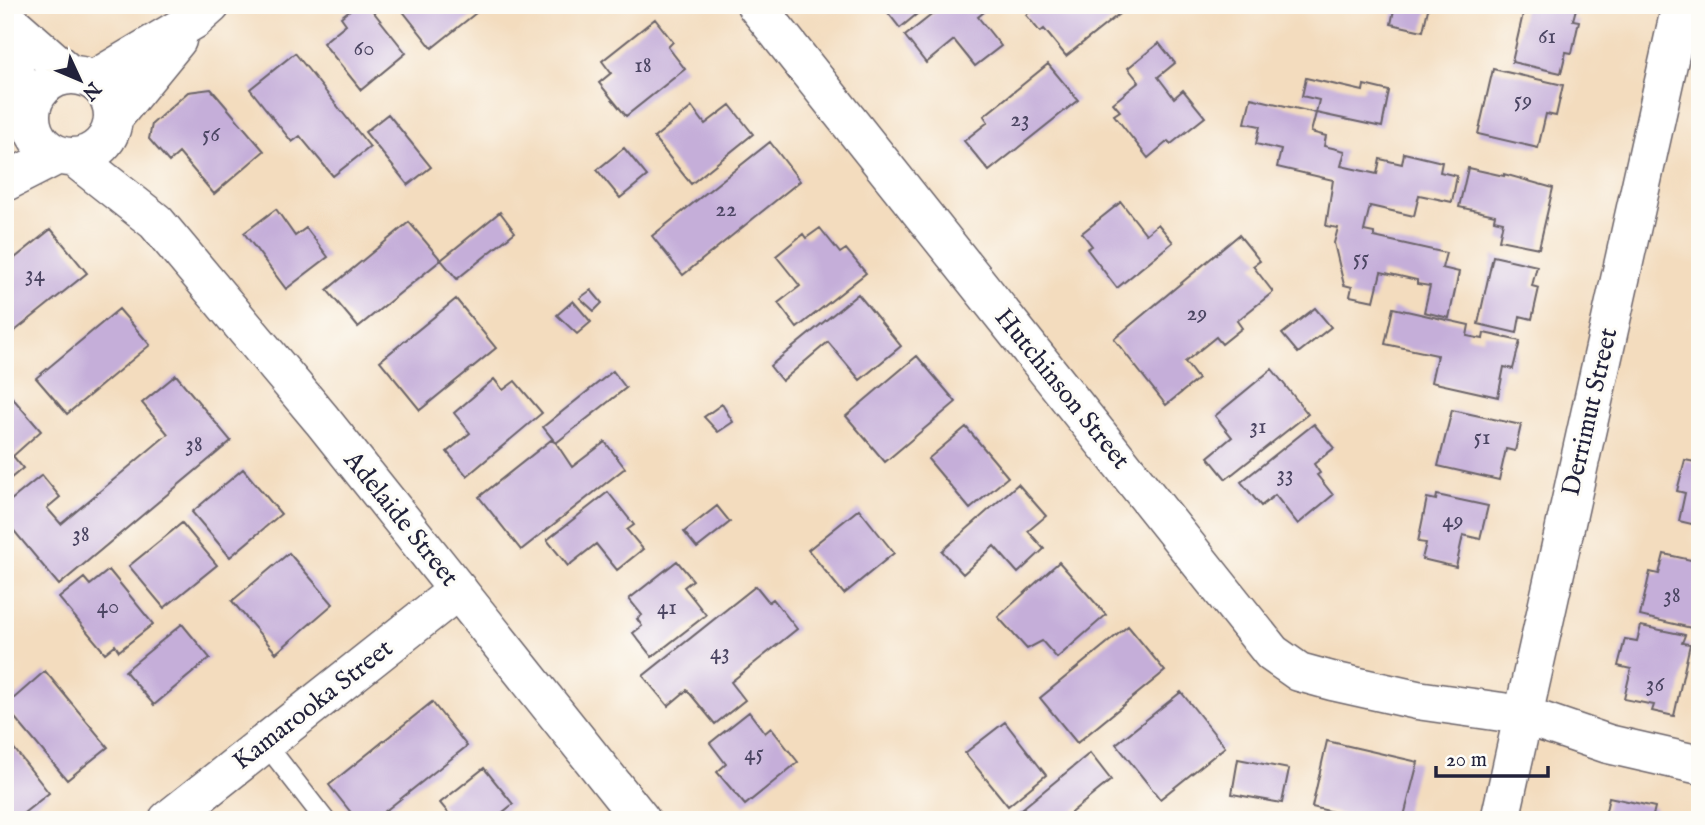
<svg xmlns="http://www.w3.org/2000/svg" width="1705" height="825" font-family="'IM FELL English',serif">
	<rect width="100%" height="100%" fill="#fdfcf7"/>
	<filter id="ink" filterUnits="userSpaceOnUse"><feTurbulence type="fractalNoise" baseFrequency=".0143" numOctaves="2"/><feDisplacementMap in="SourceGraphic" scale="14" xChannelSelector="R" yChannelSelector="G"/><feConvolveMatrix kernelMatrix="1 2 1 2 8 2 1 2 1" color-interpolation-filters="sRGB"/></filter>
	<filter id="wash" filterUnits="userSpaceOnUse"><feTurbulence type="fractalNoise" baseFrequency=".00686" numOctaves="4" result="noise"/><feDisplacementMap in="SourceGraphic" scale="28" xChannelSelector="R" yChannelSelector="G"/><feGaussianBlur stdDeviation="1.57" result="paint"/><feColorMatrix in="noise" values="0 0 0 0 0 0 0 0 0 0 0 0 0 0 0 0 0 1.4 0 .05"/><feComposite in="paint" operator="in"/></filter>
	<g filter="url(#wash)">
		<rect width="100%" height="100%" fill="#f3dcbe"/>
		<g id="blocks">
			<path fill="#c5aed9" d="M356,5h12l38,48 -45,37 -38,-47 23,-19 -5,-7z
				M398,5h79l4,4 -49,39z
				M882,5h46l-28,23z
				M944,5h35l5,7 -6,5 23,29 -26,20 -21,-26 -28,23 -21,-27z
				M1038,5h74l7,9 -53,42 -22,-27 -4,3 -14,-17z
				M1395,5h34l-6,26 -32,-7z
				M1525,5h52l-4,15 6,1 -7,32 -6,-1 -5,21 -49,-11z
				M655,19l18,23 -5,5 17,22 -59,47 -27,-33 12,-10 -9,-12z
				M1159,43l16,20 -17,14 16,21 9,-8 22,27 -34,27 -3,-3 -20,17 -34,-43 6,-4 -7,-8 26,-21 -11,-14z
				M295,53l75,94 -37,29 -33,-40 -8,6 -42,-53z
				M1048,64l30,36 -89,71 -25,-30 24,-19 -4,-6z
				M1493,69l70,16 -7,31 -10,-2 -8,34 -60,-14z
				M1306,78l57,13 1,-6 25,6 -7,36 -66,-14 -5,19 15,4 -2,10 21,5 -4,15 36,8 3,-15 22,5 2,-11 38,9 -2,10 17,4 -5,26 -33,-7 -5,21 -44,-10 -6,25 10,2v4l72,16 -4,15 17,4 -10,46 -25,-6 6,-26 -13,-2v-4l-36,-8 -7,29 -24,-5 2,-9 -8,-2 -10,-42 4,-15 -12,-2 7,-46 -56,-13 4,-17 -25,-6 4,-18 -15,-3 6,-25 65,15 3,-13 -17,-4z
				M211,89l53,62 -50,43 -35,-41 -10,9 -20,-23 3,-15 36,-32z
				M730,105l23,29 -62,50 -37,-46 38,-31 13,17z
				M388,114l43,53 -23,18 -43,-53z
				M770,142l30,39 -117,94 -31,-39z
				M624,148l23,28 -27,22 -23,-28z
				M1468,168l36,8v-2l49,14 -14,60 -40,-8 4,-18 -9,-2 1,-5 -36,-8z
				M1121,202l25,32 12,-10 15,18 -56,46 -30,-39 5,-3 -10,-13z
				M276,209l19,27 11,-8 22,29 -42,32 -42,-56z
				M500,212l15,20 -58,47 -16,-19z
				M409,222l32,38 -83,67 -31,-37z
				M820,228l20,25 6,-4 20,24 -69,55 -19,-25 22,-17 -24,-30 27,-22 3,4z
				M51,229l36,44 -82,66v-73z
				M1239,235l21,26 -7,5 20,26 -36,29 5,7 -20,16 -6,-7 -31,25 13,17 -32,26 -52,-66z
				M1493,256l44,10 -5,20 7,2 -7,31 -12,-3 -3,17 -39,-9z
				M591,290l11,13 -8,8 -14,-13z
				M858,294l43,52 -41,34 -32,-38 -46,39 -12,-15z
				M456,299l40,49 -76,62 -40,-49z
				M573,301l18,21 -14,12 -20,-19z
				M1315,308l16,19 -33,26 -16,-19z
				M1393,308l76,17 -2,11 16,3 1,-6 36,8 -7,28 -9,-2 -6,30 -67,-15 6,-27 -52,-11z
				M119,309l31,36 -83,69 -31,-36z
				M917,356l39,46 -71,60 -39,-46z
				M1272,369l36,45 -82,65 -18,-22 24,-20 -17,-21z
				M613,371l13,17 -70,55 16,24 33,-25 20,26 -104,82 -42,-53 72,-57 5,3 -13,-16z
				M176,375l55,66 -172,144 -54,-65v-15l37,-30 18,22 -13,11 14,16 107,-90 -26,-31z
				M494,379l9,11 12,-9 27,32 -75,63 -20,-24 23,-19 -16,-20z
				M10,395l31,36 -28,25 10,12 -18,15v-83z
				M722,404l11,18 -15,10 -14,-15z
				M1452,410l69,15 -6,26 -9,-2 -7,31 -61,-14z
				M1314,424l20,24 -20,16 6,9 -3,2 16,20 -35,29 -23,-29 -14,11 -20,-24z
				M966,427l42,50 -38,32 -42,-50z
				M1685,460l15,3v63l-21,-5 6,-28 -8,-2z
				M243,469l38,45 -51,43 -38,-45z
				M1018,484l28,32 -18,15 16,18 -26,24 -24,-27 -31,28 -21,-23z
				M608,492l26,33 -7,5 16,19 -26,21 -21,-26 -28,22 -21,-26z
				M1437,495l51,11 -8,33 -17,-4 -7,32 -34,-8 4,-16 -8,-1 9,-44 9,2z
				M717,506l13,16 -33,26 -13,-16z
				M859,509l35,44 -50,41 -36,-44z
				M182,523l35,42 -53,43 -35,-42z
				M289,553l44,51 -57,49 -44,-52z
				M1664,554l36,8v68l-60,-14 10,-44 9,2z
				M677,561l16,19 -9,7 22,28 -54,42 -19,-24 9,-7 -5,-7 5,-4 -13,-16z
				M1059,562l47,53 -49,43 -15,-17 -15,8 -29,-32z
				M109,570l44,54 -34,27 -4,-6 -10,8 -46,-55 25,-20 6,7z
				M756,586l13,16 4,-3 24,30 -66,53 14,18 -30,24 -28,-34 -19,16 -25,-30z
				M182,624l28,34 -56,47 -29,-34z
				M1128,626l37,45 -88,72 -37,-45z
				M1641,626l44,9 -3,8 8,1 -16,72 -22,-5 2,-6 -30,-6 7,-30 -13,-3 7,-27 12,2z
				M45,671l63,76 -41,33 -62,-74z
				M1181,692l44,55 -65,52 -44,-55z
				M432,702l35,44 -93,74h-17l-28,-35z
				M749,712l16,21 6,-5 27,34 -53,43 -28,-33 9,-8 -16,-21z
				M1005,722l41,53 -38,31 -43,-53z
				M5,737l44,56 -34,27h-10z
				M1327,741l91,21 -15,58h-37l-54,-13z
				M1090,753l21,27 -49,40h-48l-2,-3z
				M1238,759l51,10 -7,34 -50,-9z
				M484,768l29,36 -20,16h-39l-14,-17z
				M1609,797l46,10 -3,13h-48z"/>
		</g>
	</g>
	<g filter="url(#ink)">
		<use href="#blocks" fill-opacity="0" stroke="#6b6369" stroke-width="2"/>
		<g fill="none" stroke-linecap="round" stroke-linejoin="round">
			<defs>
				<path id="service" d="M265,743l60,77"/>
				<path id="minor" d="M756,5l516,648 27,19 33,9 85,19 106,15 85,29 92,21
					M168,820l290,-230
					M1500,820l181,-815"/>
				<path id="tertiary" d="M5,18l65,57
					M5,56l27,50
					M31 116a41 41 0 1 1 82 0a41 41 0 1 1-82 0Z
					M93,80l101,-60 17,-15
					M114,117l63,-77
					M75,158l81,64 166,198 319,400
					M5,182l53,-27"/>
			</defs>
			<use href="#service" stroke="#6b6369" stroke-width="22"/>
			<use href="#minor" stroke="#6b6369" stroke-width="41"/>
			<use href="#tertiary" stroke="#6b6369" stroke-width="41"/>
			<use href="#service" stroke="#fff" stroke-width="19"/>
			<use href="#minor" stroke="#fff" stroke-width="38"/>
			<use href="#tertiary" stroke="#fff" stroke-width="38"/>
		</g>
	</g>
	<g text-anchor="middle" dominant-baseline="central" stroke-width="6" stroke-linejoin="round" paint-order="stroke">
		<g font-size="23" fill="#4b4562">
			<text x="1547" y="36">61</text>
			<text x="364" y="48">60</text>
			<text x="643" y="65">18</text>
			<text x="1523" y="100">59</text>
			<text x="1020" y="119">23</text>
			<text x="211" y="134">56</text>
			<text x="726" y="209">22</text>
			<text x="1361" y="258">55</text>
			<text x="35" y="274">34</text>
			<text x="1197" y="313">29</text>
			<text x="1258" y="426">31</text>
			<text x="1482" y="437">51</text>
			<text x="194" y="444">38</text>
			<text x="1285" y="474">33</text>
			<text x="1453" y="520">49</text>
			<text x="81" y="534">38</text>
			<text x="1672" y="595">38</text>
			<text x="108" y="606">40</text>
			<text x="667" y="607">41</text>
			<text x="720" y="652">43</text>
			<text x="1655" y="684">36</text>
			<text x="754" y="753">45</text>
		</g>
		<g font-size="26" fill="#22223b" stroke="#fdfcf7">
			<text transform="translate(1062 389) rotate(51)">Hutchinson Street</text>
			<text transform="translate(1590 412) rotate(-77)">Derrimut Street</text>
			<text transform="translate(401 519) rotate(51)">Adelaide Street</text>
			<text transform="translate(313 705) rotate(-38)">Kamarooka Street</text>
		</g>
	</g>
	<rect width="1705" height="825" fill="none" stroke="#fdfcf7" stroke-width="28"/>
	<g transform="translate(80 80) rotate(134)" stroke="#fdfcf7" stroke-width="5" paint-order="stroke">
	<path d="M0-5L12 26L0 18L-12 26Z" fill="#22223b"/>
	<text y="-10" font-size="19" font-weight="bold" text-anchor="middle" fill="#22223b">N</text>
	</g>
	<path d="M1436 766v10h112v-10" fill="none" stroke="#22223b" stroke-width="3.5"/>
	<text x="1446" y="766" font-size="21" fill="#22223b" stroke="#fdfcf7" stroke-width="5" paint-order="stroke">20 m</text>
</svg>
